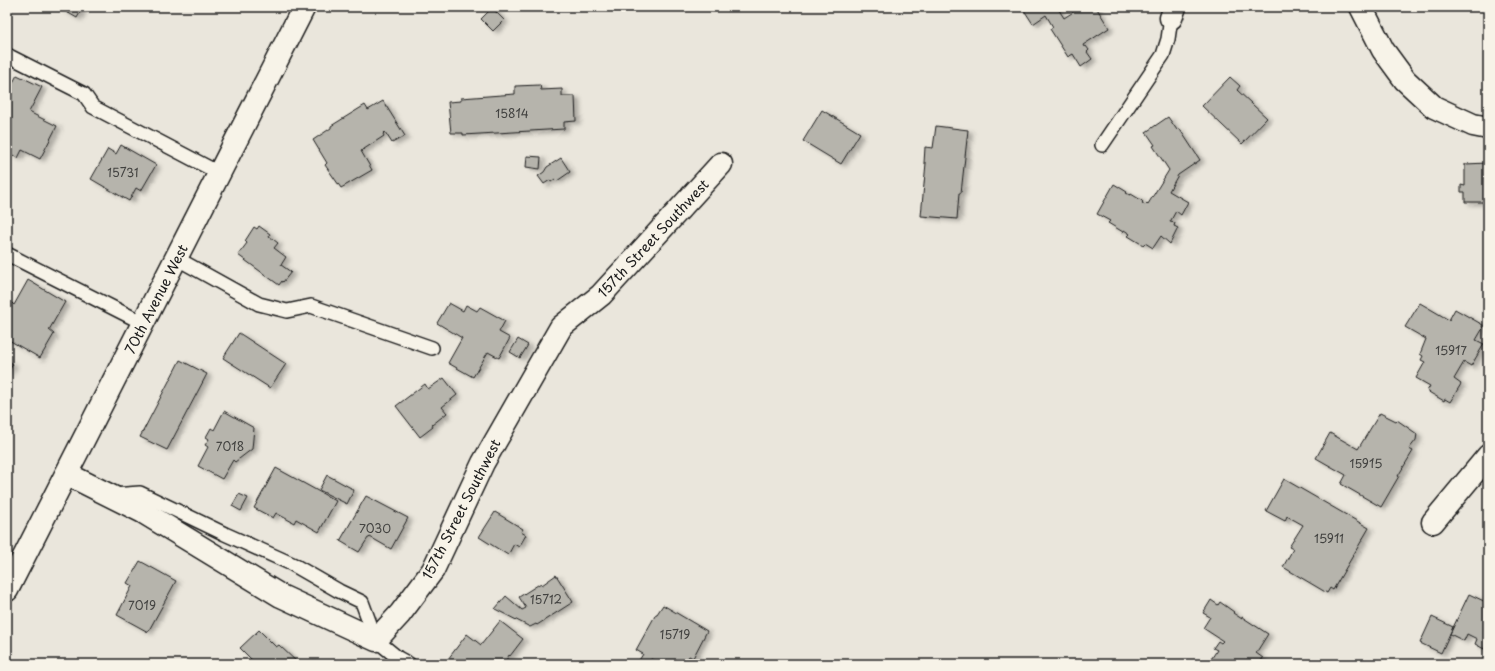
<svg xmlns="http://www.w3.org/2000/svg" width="1495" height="671" font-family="'Playpen Sans',sans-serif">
	<defs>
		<filter id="shadow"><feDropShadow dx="4.5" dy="2.5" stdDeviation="2" flood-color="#0004"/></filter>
	</defs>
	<rect width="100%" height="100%" fill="#eae6dc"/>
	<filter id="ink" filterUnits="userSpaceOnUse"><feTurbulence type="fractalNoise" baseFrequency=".025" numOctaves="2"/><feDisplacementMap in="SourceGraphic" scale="8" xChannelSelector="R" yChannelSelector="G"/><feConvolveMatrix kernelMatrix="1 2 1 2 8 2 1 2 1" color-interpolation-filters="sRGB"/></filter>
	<g filter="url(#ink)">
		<path fill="#b6b4ac" stroke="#1c1c1c" filter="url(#shadow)" d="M58,7h25l-6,11z
			M1022,7h35l7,11 17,-11h15l13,21 -26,17 1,2 2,-1 3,4 -2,2 5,7 -11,8 -8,-13 -5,3 -18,-28 3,-2 -7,-12 -13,9z
			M492,8l12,12 -11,11 -12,-12z
			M17,75l25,12 -13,25 28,14 -17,33 -18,-9 -4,8 -11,-6v-58z
			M1230,77l10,9 -3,4 30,28 -25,26 -40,-38z
			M540,85l1,5 21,-1v7h13l1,25 -12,1v7l-101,6v-2h-12l-3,-31 13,-1v-3l54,-4v-8z
			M383,101l22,35 -13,7 -7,-11 -2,2 1,2 -23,15 11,19 -31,18 -16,-23 2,-2 -14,-23 18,-12v-2l34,-21 3,5z
			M822,110l38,23 -19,31 -38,-23z
			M1168,117l9,13 2,-2 21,32 -22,15 -9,16 19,11 -7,13 -5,-4 -6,11 5,1 -1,3 4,2 -8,16 -9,-8 -8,12 -8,-5 -2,2 -15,-9 2,-2 -6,-4 -1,2 -15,-9 2,-2 -13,-7 17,-30 13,8 -1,1 4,2 1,-1 10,6 2,2 -1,1 3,2 2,-2 1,1 21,-34 -16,-24 2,-1 -9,-13z
			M936,126l32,4 -7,63h-2l-2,26 -36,-3 5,-53h-2l1,-16 8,1z
			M121,145l35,20 -15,26 -5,-3 -7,13 -38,-22 17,-30 8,5z
			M527,156l14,1 -1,12 -14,-2z
			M561,158l9,14 -13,9 -2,-2 -4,3 -1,-2 -6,4 -6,-8 6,-4 3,-5z
			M1488,163v39h-23v-10h-4v-7l4,1v-22z
			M259,226l11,8 -1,2 9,7 -4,5 12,9 -5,8 10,7 -8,10 -1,-1 -3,4 -41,-30 9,-12 -2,-2 9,-14 3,2z
			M28,280l37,22 -16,28 5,4 -14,24 -33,-19v-27l5,-9 2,2z
			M449,303l14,8 3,-6 11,6 3,-4 25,14 -6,11 11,6 -11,20 -11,-6 -15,25 -25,-14 14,-25 -25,-15z
			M1420,303l29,17 6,-11 28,16 -1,2 1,1 -7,12 8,4 -13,22 -7,-4 -10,17 7,5 -11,18 -5,-3 -1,2 -17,-10 3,-5 -14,-8 9,-16 -4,-2 2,-4 -3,-2 6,-15 -21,-12z
			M239,333l47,31 -16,24 -47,-30z
			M518,339l10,6 -8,13 -10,-6z
			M7,360l6,4 -6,10z
			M180,360l27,14 -40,76 -27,-13z
			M444,378l13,17 -15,12 5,6 -15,12 1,2 -13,10 -24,-31 29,-22 3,5z
			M224,411l30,17 -2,21 -17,13 -2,-2 -11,19 -24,-13 10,-19 -3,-2 4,-6 -3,-2 5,-9 3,2z
			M1380,413l16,8 1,-1 20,14 -1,6 -7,9 4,2 -15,25h1l-18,31 -40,-23 5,-9 -30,-17 14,-25 28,16z
			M276,468l60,33 -17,31 -23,-13 -2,4 -18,-10 -3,5 -19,-10z
			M327,475l24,13v1l3,1 -7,14 -28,-14z
			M1284,479l85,49 -36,62 -3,-2 -3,5 -44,-26 10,-18 -4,-2 14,-22 -16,-9 -2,5 -19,-10z
			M239,494l9,4 -7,13 -9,-5z
			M366,496l42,22 -17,31 -21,-12 -1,1h-1l-9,14 -19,-11z
			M495,512l28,17 -2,3 5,3 -7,12 -5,-3 -6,11 -29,-18z
			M140,561l36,20 -28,51 -31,-17 15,-29 -5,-3z
			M556,575l17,27 -36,23 -1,-1 -6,3 -35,-18 11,-13 16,14 4,-2 -7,-11 22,-14 1,2z
			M1469,594l19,9v38l-4,8 -9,-5 2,-5 -10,-5 -3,7 -14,-7z
			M1211,600l7,5 2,-3 14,10 -1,1 9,6v-2l26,17 -12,19 7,5 -4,6h-51l9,-14 -4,-2 5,-7 3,2 2,-2 -20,-13 7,-11 -7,-4z
			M663,605l44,26 -14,27 -4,-2 -5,8h-31l2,-3 -4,-2 -3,5h-7l-3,-2 5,-8 -7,-4 20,-36h1z
			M1432,617l21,10 -12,26 -21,-10z
			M500,621l23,18 -13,17 -1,-1 -5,9h-50l-6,-5 19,-25 14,11z
			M259,630l17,17 3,-2 20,19h-43l-16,-16z"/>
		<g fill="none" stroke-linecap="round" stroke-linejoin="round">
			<defs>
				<path id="lane" d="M7,55l77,39 9,13 126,66
					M1102,145l61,-90 5,-16 3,-21
					M7,254l136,69
					M176,258l83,46 28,7 24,-5 121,42
					M113,495l27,-2 85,41 67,30 47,27 23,11 14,38 22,18 11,6"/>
				<path id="street" d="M1361,7l22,43 22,30 29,27 39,18 15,3
					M1171,18l4,-11
					M67,474l76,38 138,84 95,44 24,-26 33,-44 50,-107 78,-136 40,-32 120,-131
					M1433,522l55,-66
					M7,590l297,-583"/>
			</defs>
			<use href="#lane" stroke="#1c1c1c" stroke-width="16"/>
			<use href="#street" stroke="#1c1c1c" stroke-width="25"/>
			<use href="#lane" stroke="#f7f3e8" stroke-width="13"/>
			<use href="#street" stroke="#f7f3e8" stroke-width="22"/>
		</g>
	</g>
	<g text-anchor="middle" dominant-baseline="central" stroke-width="3.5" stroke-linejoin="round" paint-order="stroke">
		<g font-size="12" fill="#424240">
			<text x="512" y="113">15814</text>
			<text x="123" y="172">15731</text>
			<text x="1451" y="350">15917</text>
			<text x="230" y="446">7018</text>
			<text x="1366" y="463">15915</text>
			<text x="375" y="528">7030</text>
			<text x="1329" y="538">15911</text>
			<text x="546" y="599">15712</text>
			<text x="142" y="605">7019</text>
			<text x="675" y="634">15719</text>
		</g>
		<g font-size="14" fill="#1c1c1c" stroke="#f7f3e8">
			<text transform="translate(653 238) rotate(-47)">157th Street Southwest</text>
			<text transform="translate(156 299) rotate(-63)">70th Avenue West</text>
			<text transform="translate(461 509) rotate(-63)">157th Street Southwest</text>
		</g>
	</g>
	<rect width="1495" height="671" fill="none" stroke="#f7f3e8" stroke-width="24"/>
	<rect x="12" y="12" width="1471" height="647" fill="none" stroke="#1c1c1c" stroke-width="1.5" filter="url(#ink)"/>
</svg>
